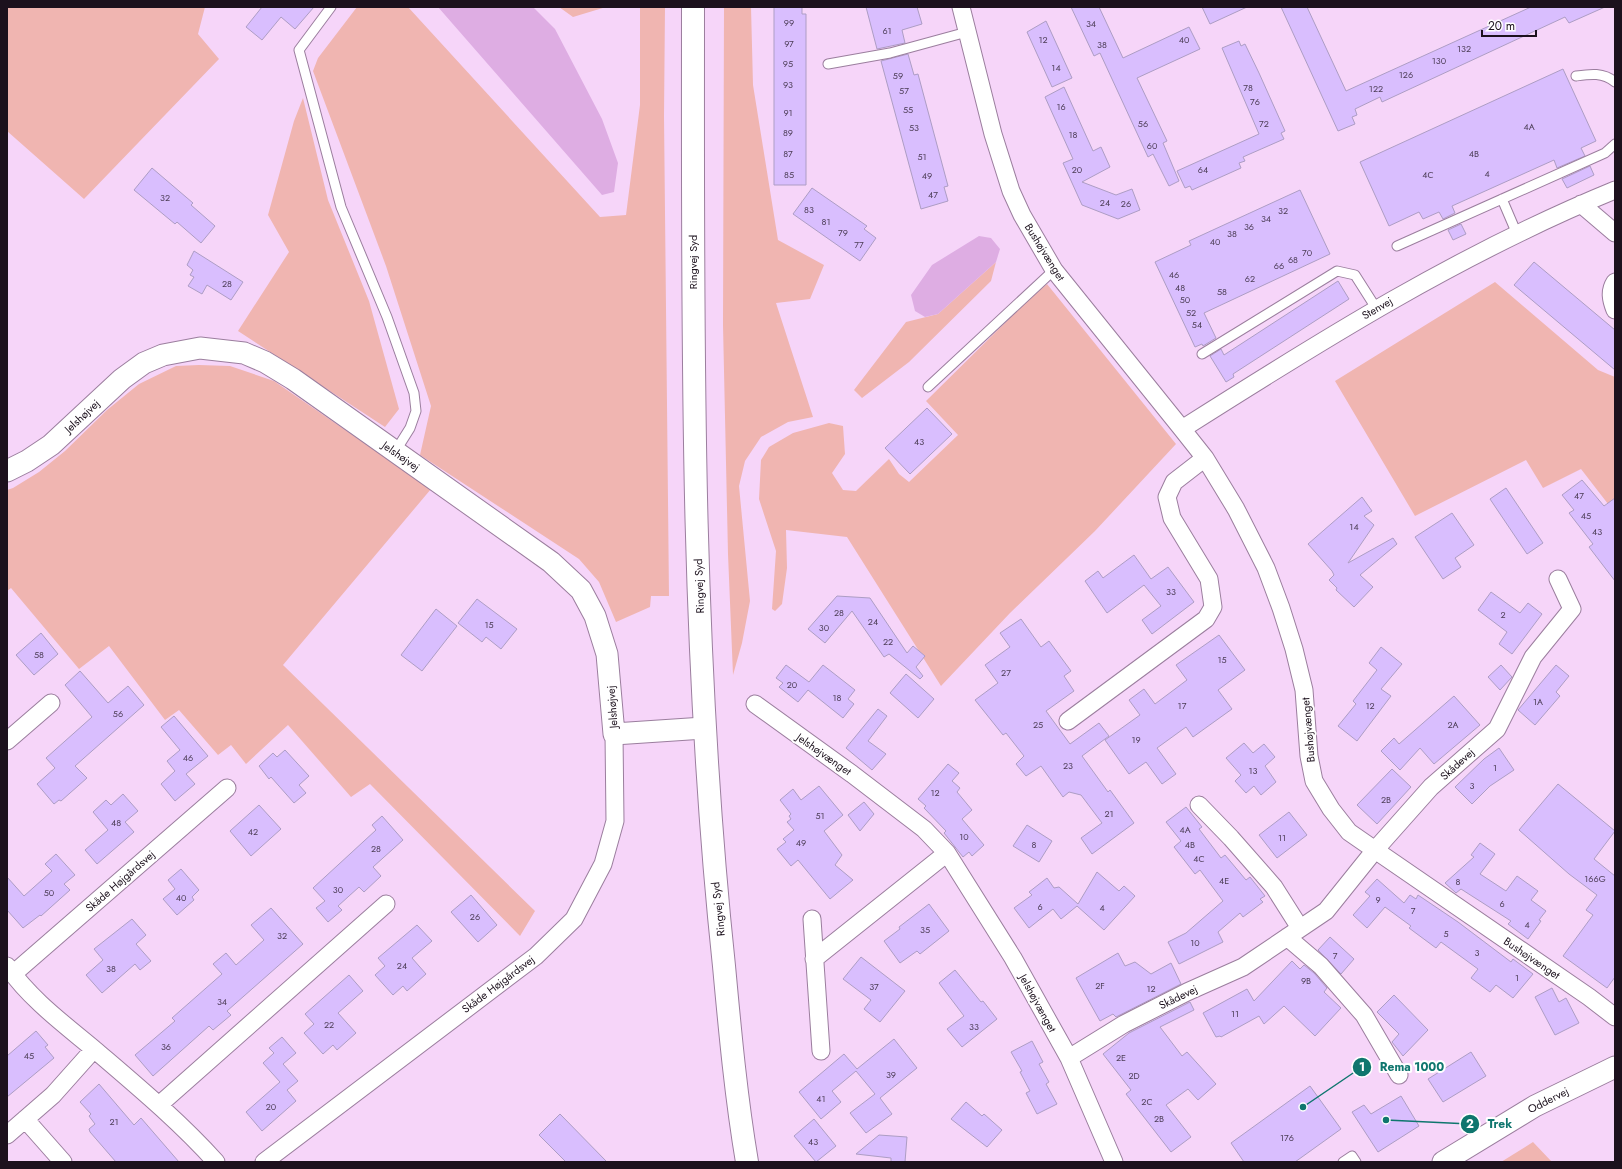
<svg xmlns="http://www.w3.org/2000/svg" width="1622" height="1169" font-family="Jost,sans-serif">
	<rect width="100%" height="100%" fill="#f6d5f9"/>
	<path fill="#f0b5b1" d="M7,7h198l-7,27 21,25 -135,140 -77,-68z
		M357,7h51l192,210 26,-2 14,-110v-98h25l-1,109 5,480h-18l-1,11 -34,15 -17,-40 -20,-23 -159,-104 11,-49 -45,-140 -73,-195 5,-13z
		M559,7h47l-33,10z
		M724,7h27l2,78 25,155 46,25 -14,34 -34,4 37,114 -25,5 -27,15 -16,24 -6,25 11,115 -8,42 -9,32 -5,-121 -5,-229z
		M303,98l25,102 41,101 30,108 -14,18 -147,-96 51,-79 -21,-37 26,-94z
		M996,262l-5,19 -82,81 -47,36 -8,-8 52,-68 32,-8z
		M1495,282l103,88 17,7v136l-34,-44 -38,19 -17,-28 -111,56 -80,-135z
		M1047,284l129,160 -81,87 -85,82 -69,73 -94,-149 -61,-7 1,38 -5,36 -7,7 -3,-2 4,-58 -17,-52 2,-39 8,-13 24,-14 36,-10 14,3 2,28 -13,19 11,17 13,1 33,-32 10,15 10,8 49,-47 -32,-34 98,-97z
		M199,365l31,1 44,15 157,108 -148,176 252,246 -15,25 -150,-152 -19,13 -63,-72 -42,39 -15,-19 -13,10 -39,-45 -14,10 -56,-74 -30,23 -68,-81 -4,3v-101l6,-2 26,-16 26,-21 42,-41 32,-26 37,-18z
		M1533,1142l19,20h-51z"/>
	<path fill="#deade3" d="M438,7h95l22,22 47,90 16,44 -4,29 -12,3z
		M979,236l12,2 9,11 -4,13 -58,52 -13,3 -10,-6 -4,-16 21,-30z"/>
	<path fill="#d9befe" stroke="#ad9dc4" d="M262,7h52l-19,22 -14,-12 -19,23 -16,-13z
		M774,7h28v7h4v171h-32z
		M866,7h51l5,17 -20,6 3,13 -28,6z
		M1071,7h28l24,51 66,-31 11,22 -63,29 30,63 -4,2 16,38 -10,5 -16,-32 -5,3 -48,-104 -6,3z
		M1202,7h45l-37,17z
		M1281,7h26l39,84 185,-84h74l-36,16 -4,-6 -183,85 -2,-5 -25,12 2,6 -5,2 3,7 -17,7z
		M1046,21l26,57 -20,9 -25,-55z
		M1239,41l2,5 4,-2 14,29 26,58 -4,2 3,6 -41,18 2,4 -6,2 2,5 -49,22 -2,-4 -5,2 -8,-17 82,-37 -37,-86z
		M908,54l6,21 4,-1 30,112 -4,1 4,14 -27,8 -40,-148z
		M1563,69l33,72 -15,7 4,8 -28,12 -3,-8 -102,46 3,7 -12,6 -4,-7 -16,7 -4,-7 -30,14 -29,-64z
		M1064,87l29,64 8,-4 9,20 -28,15 34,13 16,-6 8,21 -22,9 -36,-14 -19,-42 10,-4 -28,-62z
		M1590,166l4,9 -27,13 -5,-9z
		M152,168l41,35 -2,2 24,21 -14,17 -24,-21 -2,2 -41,-34z
		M812,188l55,38 -3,3 12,9 -16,23 -67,-47z
		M1300,190l30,64 -126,59 12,25 -13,8 -1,-2 -7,3 -40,-85 36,-17 -2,-4z
		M1461,224l5,10 -13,6 -5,-10z
		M194,251l49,31 -12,18 -24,-15 -5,9 -14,-8 6,-9 -4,-2 3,-5 -6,-5z
		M1534,262l81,68v40l-101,-85z
		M1338,281l11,18 -116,75 1,3 -8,5 -16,-26 11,-7 3,6z
		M927,408l25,26 -42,40 -25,-26z
		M1582,480l22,26 11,-8v83l-26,-34 4,-3 -24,-31 5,-3 -12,-15z
		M1506,488l37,55 -16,11 -37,-55z
		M1362,497l10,14 -8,5 10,9 -26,38 45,-25 4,6 -37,31 13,12 -19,20 -18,-17 1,-2 -8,-8 5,-5 -2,-4 -24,-27z
		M1452,513l22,32 -19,13 6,9 -18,12 -28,-42z
		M1134,555l17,24 17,-12 26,35 -42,32 -10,-14 19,-14 -17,-21 -37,28 -22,-32 13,-10 5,7z
		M1491,592l29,21 8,-10 14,11 -30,40 -13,-10 8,-12 -29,-22z
		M837,596l33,2 37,55 6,-7 12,10 -9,11 7,9 -3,3 -31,-25 -5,3 -32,-46 -27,32 -17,-14z
		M477,599l40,30 -16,20 -15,-12 -4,5 -24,-19z
		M436,609l21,17 -35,45 -21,-16z
		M1021,619l20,28 8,-6 22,30 -7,5 10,15 -28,20 24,33 29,-21 10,13 -27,20 26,36 2,-2 24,33 -42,31 -11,-16 21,-15 -21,-28 -12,-3 -6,5 -22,-31 -15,10 -10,-12 8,-8 -18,-23 -3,2 -28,-35 23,-17 -13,-18 25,-18 -10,-14z
		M41,633l17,21 -24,21 -18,-20z
		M1219,635l26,35 -27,20 14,19 -39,28 -7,-10 -29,21 19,26 -14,10 -16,-22 -17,12 -24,-34 35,-25 -11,-15 15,-11 11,15 32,-24 -11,-15z
		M1381,647l21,17 -21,25 10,7 -34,45 -19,-15 18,-22 -3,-3 24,-31 -8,-7z
		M786,665l23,17 14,-17 32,25 -7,9 6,5 -11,14 -35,-28 -10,12 -19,-15 4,-4 -7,-5z
		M1501,665l11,12 -12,13 -12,-13z
		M1556,665l13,11 -13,16 4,4 -25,29 -17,-15z
		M80,671l28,32 20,-17 16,19 -69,61 12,12 -26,23 -2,-1 -5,4 -17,-20 18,-16 -9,-10 46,-41 -27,-32z
		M906,674l28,25 -16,19 -28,-25z
		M1454,696l26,29 -46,39 -14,-16 -20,22 -19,-19 13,-13 5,6z
		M878,709l9,7 -19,25 18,13 -14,16 -26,-22z
		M174,716l34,40 -22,18 9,10 -20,17 -14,-17 14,-13 -8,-10 13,-11 -19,-23z
		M1244,743l9,10 11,-9 11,13 -10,9 11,16 -15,13 -7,-9 -8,7 -11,-12 6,-6 -15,-17z
		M1499,748l15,22 -24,16 -18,18 -17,-17 29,-28z
		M285,750l24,26 -10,9 7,8 -12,10 -23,-26 -2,2 -10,-13 14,-13 4,4z
		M948,764l11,9 -7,8 8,7 -3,4 15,18 -10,9 22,26 -12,11 -3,-4 -6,5 -19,-24 2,-2 -22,-23 2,-2 -8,-7z
		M1392,769l19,18 -34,37 -20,-19z
		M1558,784l57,47 -21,28 21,17v101l-8,11 -44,-32 30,-41 -7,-5 11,-15 -28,-21 -50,-44z
		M819,786l24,29 -19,16 18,24 -7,10 18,15 -23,19 -32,-39 -7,6 -14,-17 9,-7 -3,-3 11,-9 -7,-8 4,-3 -2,-3 2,-2 -11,-14 13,-11 8,11z
		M123,794l15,17 -13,11 9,10 -37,32 -12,-14 23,-20 -15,-18 13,-12 5,5z
		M864,802l10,12 -14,17 -12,-16z
		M259,805l22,24 -30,27 -21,-25z
		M1186,807l16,20 -3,2 19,25 3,4 4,-3 21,25 4,-3 15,19 -5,3 3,3 -20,15 -3,-4 -22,19 5,10 -44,22 -11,-22 18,-9 37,-32 -23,-31 -5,4 -21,-27 7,-6 -15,-19z
		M1289,812l18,23 -30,23 -18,-23z
		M382,816l21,24 -30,27 8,9 -17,16 -5,-5 -21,19 4,4 -14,12 -12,-14 9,-7 -12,-13 63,-58 -4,-5z
		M1027,825l25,16 -13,21 -26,-16z
		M1480,843l15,11 -15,20 26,17 11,-15 21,15 -7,9 15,11 -7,9 2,1 -13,18 -20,-15 3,-3 -50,-32 -5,4 -11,-10 29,-26 -3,-2z
		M56,854l19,21 -11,9 6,6 -29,26 -1,-1 -17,13 -16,-18v-33l17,19 28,-25 -7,-7z
		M181,869l18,21 -7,7 2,3 -17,15 -14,-16 12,-10 -7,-9z
		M1097,872l22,19 5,-5 11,10 -31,34 -27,-24 -16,13 -8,-10 -24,19 -15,-20 18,-13 -3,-3 18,-14 7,10 5,-1 19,17z
		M1377,879l27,24 6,-8 6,4 2,-4 40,27 53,40 2,-3 20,15 -20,24 -17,-13 -6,7 -19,-14 7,-9 -37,-27 -5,6 -27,-20 2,-2 -26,-19 -18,21 -14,-13 17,-19 -5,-4z
		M471,895l26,30 -19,17 -27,-30z
		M929,904l20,27 -29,23 -3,-3 -17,12 -16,-22 16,-12 -1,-2z
		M271,908l32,36 -76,67 4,4 -18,15 -4,-4 -56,50 -18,-21 40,-34 -3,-3 50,-44 -9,-10 13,-11 10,12 28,-25 -13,-15z
		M132,919l14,16 -10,9 15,17 -11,9 -5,-6 -33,29 -16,-18 17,-15 -9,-11z
		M417,925l15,16 -20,17 14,16 -19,17 -4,-5 -10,9 -18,-20 10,-9 -7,-8z
		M1330,937l24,22 -13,15 -23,-24z
		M1118,953l7,13 10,-4 16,12 20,-11 10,21 -65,33 -3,-3 -13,7 -24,-43z
		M861,957l44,34 -25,31 -16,-13 7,-9 -28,-21z
		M1292,961l8,8 4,-4 10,8 13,15 -3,4 17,16 -26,28 -31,-30 -20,18 -5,-8 -38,21 -1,-1 -4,1 -13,-24 44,-24 7,12z
		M955,970l26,32 2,-1 14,18 -35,28 -15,-18 17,-13 -25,-33z
		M349,975l14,16 -25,22 18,20 -19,17 -4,-5 -10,9 -19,-21 10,-9 -9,-10z
		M1552,988l7,14 7,-4 13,25 -24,12 -20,-38z
		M1394,995l34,35 -25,26 -11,-14 7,-8 -22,-22z
		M1190,1002l4,8 -34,17 22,29 5,-4 29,32 -18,16 -10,-11 -22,16 25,32 -20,15 -45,-58 5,-4 -28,-36 26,-21z
		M36,1031l12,14 -3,2 9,11 -47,39v-41z
		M282,1037l14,16 -13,11 15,17 -11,9 9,11 -34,30 -16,-19 34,-30 -17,-19 11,-10 -5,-5z
		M894,1039l23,29 -37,30 12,16 -26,19 -16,-20 25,-19 -19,-23 -24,20 9,11 -20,17 -22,-27 45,-38 13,15z
		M1032,1041l11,21 -4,2 10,18 -3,2 11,20 -20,10 -11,-21 4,-2 -10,-19 2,-1 -11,-19z
		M1471,1052l15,24 -43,26 -15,-23z
		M99,1084l35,41 7,-7 38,44h-63l-26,-30 -1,-3 6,-5 -6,-8 2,-2 -11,-12z
		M1310,1086l31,43 -46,33h-51l-13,-19z
		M1401,1096l18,30 -41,26 -26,-40 12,-7 7,9z
		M966,1102l16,14 2,-2 18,16 -15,17 -36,-28z
		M560,1114l47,48h-41l-27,-27z
		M814,1119l22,27 -20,16 -22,-26z
		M879,1135l28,2 -2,25h-14v-4l-35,-4z"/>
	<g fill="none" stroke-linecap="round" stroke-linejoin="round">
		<defs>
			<path id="service" d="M331,7l-32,43 42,157 46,110 27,76 2,18 -6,17 -15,24
				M828,64l62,-11 77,-21
				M1576,76c14,-2 27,-4 39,6
				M1502,199l15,35
				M1397,246l208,-93 10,-9
				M1202,354l135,-83 18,4 21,33
				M928,387l126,-117
				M1343,1162l9,-6 4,6"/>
			<path id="minor" d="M961,7l32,127 18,57 11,24 32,55 128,159 23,29 31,51 30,59 15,40 13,41 10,41 5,66 5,25 17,28 18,23 26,18 214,147 26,20
				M1581,204l34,29
				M1615,282c-6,9 -4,18 0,28
				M1182,429c140,-89 279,-176 433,-239
				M755,704l97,70 72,55 23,24 66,105 56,100 45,104
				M1068,721l138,-102 7,-12 -4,-28 -37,-61 -5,-21 7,-15 31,-24
				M7,741l44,-38
				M1199,805l32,33 43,49 26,41
				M812,919l9,132
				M1287,937l34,29 43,49 35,60
				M814,959l133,-106
				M7,966c24,34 57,58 88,84 42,36 84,71 121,112
				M13,974l214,-186
				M1069,1058l55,-34 63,-32 56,-25 83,-56 49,-61 56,-63 66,-58 36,-72 39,-48 -14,-30
				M159,1105l227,-201
				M25,1119l38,43
				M7,1135l46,-40 41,-46
				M264,1162l272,-206 38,-37 29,-55 12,-43 -1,-87"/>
			<path id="tertiary" d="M7,471l20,-10 24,-16 71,-66 22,-16 19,-8 37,-7 44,5 21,9 28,17 258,183 30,28 14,26 12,38 7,80 90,-6
				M1443,1162l92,-56 80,-39"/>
			<path id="secondary" d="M693,7c0,320 -3,640 31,959 6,65 12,131 23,196"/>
		</defs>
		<use href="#service" stroke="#9b7e9e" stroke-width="11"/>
		<use href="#minor" stroke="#9b7e9e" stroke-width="19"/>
		<use href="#tertiary" stroke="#9b7e9e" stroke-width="23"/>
		<use href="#secondary" stroke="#9b7e9e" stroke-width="24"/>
		<use href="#service" stroke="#fff" stroke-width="9"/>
		<use href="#minor" stroke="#fff" stroke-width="17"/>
		<use href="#tertiary" stroke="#fff" stroke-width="21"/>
		<use href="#secondary" stroke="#fff" stroke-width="22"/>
	</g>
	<g text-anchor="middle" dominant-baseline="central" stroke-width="4" stroke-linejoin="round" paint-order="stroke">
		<g font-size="9" fill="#4b3c55">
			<text x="789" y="22">99</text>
			<text x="1091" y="23">34</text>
			<text x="887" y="30">61</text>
			<text x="1043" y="39">12</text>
			<text x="1184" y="39">40</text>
			<text x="789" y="43">97</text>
			<text x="1102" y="44">38</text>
			<text x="1464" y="48">132</text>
			<text x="1439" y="60">130</text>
			<text x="788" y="63">95</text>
			<text x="1056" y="67">14</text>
			<text x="1406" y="74">126</text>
			<text x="898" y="75">59</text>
			<text x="788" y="84">93</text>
			<text x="1248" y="87">78</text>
			<text x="1376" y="88">122</text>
			<text x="904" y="90">57</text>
			<text x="1255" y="101">76</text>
			<text x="1061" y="106">16</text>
			<text x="908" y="109">55</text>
			<text x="788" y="112">91</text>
			<text x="1143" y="123">56</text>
			<text x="1264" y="123">72</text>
			<text x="1529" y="126">4A</text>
			<text x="914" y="127">53</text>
			<text x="788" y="132">89</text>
			<text x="1073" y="134">18</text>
			<text x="1152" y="145">60</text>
			<text x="788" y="153">87</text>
			<text x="1474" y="153">4B</text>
			<text x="922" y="156">51</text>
			<text x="1077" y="169">20</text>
			<text x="1203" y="169">64</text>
			<text x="1487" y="173">4</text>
			<text x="789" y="174">85</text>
			<text x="1428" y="174">4C</text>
			<text x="927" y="175">49</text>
			<text x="933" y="194">47</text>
			<text x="165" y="197">32</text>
			<text x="1105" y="202">24</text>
			<text x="1126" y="203">26</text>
			<text x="809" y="209">83</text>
			<text x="1283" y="210">32</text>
			<text x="1266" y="218">34</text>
			<text x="826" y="221">81</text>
			<text x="1249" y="226">36</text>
			<text x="843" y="232">79</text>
			<text x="1232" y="233">38</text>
			<text x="1215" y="241">40</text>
			<text x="859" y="244">77</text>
			<text x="1307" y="252">70</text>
			<text x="1293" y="259">68</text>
			<text x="1279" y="265">66</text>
			<text x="1174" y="274">46</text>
			<text x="1250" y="278">62</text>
			<text x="227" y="283">28</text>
			<text x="1180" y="287">48</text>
			<text x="1222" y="291">58</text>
			<text x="1185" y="299">50</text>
			<text x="1191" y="312">52</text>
			<text x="1197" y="324">54</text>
			<text x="919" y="441">43</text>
			<text x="1579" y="495">47</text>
			<text x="1586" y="515">45</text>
			<text x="1354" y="526">14</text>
			<text x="1597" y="531">43</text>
			<text x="1171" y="591">33</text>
			<text x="839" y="612">28</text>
			<text x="1503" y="614">2</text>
			<text x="873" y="621">24</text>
			<text x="489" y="624">15</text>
			<text x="824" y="627">30</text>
			<text x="888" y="641">22</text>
			<text x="39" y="654">58</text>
			<text x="1222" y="659">15</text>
			<text x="1006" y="672">27</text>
			<text x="792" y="684">20</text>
			<text x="837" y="697">18</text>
			<text x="1538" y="701">1A</text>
			<text x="1182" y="705">17</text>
			<text x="1370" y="705">12</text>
			<text x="118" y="713">56</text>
			<text x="1038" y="724">25</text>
			<text x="1453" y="724">2A</text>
			<text x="1136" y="739">19</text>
			<text x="188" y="757">46</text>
			<text x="1068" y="765">23</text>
			<text x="1495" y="767">1</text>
			<text x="1253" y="770">13</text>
			<text x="1472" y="785">3</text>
			<text x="935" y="792">12</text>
			<text x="1386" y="799">2B</text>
			<text x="1109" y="813">21</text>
			<text x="820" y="815">51</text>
			<text x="116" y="822">48</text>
			<text x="1185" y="829">4A</text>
			<text x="253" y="831">42</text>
			<text x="964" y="836">10</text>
			<text x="1282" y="837">11</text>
			<text x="801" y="842">49</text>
			<text x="1034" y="844">8</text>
			<text x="1190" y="844">4B</text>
			<text x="376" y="848">28</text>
			<text x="1199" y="858">4C</text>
			<text x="1595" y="878">166G</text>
			<text x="1224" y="880">4E</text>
			<text x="1458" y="881">8</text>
			<text x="338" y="889">30</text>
			<text x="49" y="892">50</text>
			<text x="181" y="897">40</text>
			<text x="1378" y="899">9</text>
			<text x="1502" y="903">6</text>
			<text x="1040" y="906">6</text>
			<text x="1102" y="907">4</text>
			<text x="1413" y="910">7</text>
			<text x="475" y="916">26</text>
			<text x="1527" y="924">4</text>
			<text x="925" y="929">35</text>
			<text x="1446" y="933">5</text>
			<text x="282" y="935">32</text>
			<text x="1195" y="942">10</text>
			<text x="1477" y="952">3</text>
			<text x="1335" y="955">7</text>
			<text x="402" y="965">24</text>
			<text x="111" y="968">38</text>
			<text x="1517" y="977">1</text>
			<text x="1306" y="980">9B</text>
			<text x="1100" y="985">2F</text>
			<text x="874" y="986">37</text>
			<text x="1151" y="988">12</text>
			<text x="222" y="1001">34</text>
			<text x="1235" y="1013">11</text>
			<text x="329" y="1024">22</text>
			<text x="974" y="1026">33</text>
			<text x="166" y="1046">36</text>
			<text x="29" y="1055">45</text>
			<text x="1121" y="1057">2E</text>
			<text x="891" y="1074">39</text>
			<text x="1134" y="1075">2D</text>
			<text x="821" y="1098">41</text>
			<text x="1147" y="1101">2C</text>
			<text x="271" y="1106">20</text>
			<text x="1159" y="1118">2B</text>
			<text x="114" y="1121">21</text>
			<text x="1287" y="1137">176</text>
			<text x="813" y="1141">43</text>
		</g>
		<g font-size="11" fill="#1c111d" stroke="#fff">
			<text transform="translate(1045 252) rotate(58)">Bushøjvænget</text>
			<text transform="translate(693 262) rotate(-90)">Ringvej Syd</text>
			<text transform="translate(1377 308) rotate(-30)">Stenvej</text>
			<text transform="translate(82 416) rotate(-43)">Jelshøjvej</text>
			<text transform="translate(401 456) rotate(35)">Jelshøjvej</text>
			<text transform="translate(699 586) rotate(-92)">Ringvej Syd</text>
			<text transform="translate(612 707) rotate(-94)">Jelshøjvej</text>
			<text transform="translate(1308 730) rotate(-95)">Bushøjvænget</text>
			<text transform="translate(824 754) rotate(35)">Jelshøjvænget</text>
			<text transform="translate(1457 764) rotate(-42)">Skådevej</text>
			<text transform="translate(120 881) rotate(-41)">Skåde Højgårdsvej</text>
			<text transform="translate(718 909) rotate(-96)">Ringvej Syd</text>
			<text transform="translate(1532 958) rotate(34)">Bushøjvænget</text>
			<text transform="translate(498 984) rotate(-37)">Skåde Højgårdsvej</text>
			<text transform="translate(1178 997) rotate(-26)">Skådevej</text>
			<text transform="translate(1038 1003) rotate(61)">Jelshøjvænget</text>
			<text transform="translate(1548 1100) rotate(-27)">Oddervej</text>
		</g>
	</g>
	<path fill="none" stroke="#0f766e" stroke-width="1.5" d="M1303 1107L1362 1067M1386 1120L1470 1124"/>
	<g fill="#0f766e" stroke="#fff" stroke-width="1.5">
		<circle cx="1303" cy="1107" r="4"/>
		<circle cx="1386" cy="1120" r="4"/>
		<circle cx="1362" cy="1067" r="10"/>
		<circle cx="1470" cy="1124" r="10"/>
	</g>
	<g font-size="12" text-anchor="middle" font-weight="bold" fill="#fff">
		<text x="1362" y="1071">1</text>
		<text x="1470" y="1128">2</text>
	</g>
	<g font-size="12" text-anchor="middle" font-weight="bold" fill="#0f766e" stroke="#fff" stroke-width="4" stroke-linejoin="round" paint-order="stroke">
		<text x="1412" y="1071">Rema 1000</text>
		<text x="1500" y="1128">Trek</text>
	</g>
	<rect width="1622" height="1169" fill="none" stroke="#1c111d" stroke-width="16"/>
	<path d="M1482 30v6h54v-6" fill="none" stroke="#1c111d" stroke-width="2"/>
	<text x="1488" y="30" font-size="12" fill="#1c111d" stroke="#ffffff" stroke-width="3" paint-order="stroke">20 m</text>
</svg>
